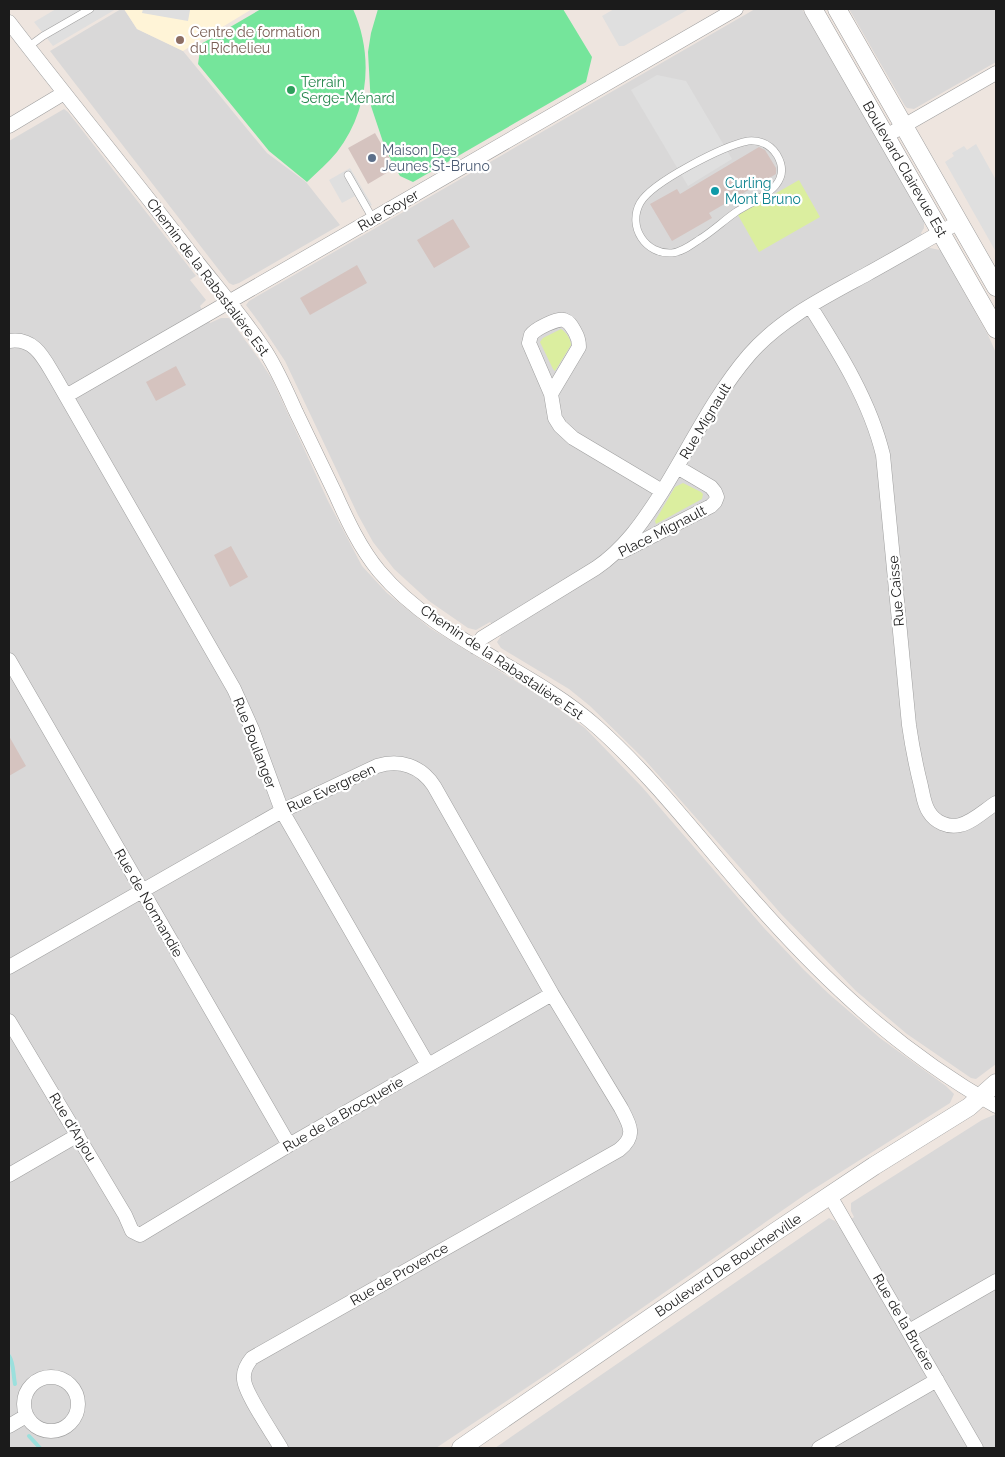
<svg xmlns="http://www.w3.org/2000/svg" width="1005" height="1457" font-family="Raleway,sans-serif">
	<rect width="100%" height="100%" fill="#eee5df"/>
	<path fill="#d9d8d8" d="M121,9h3l13,20 46,22 84,102 39,29 34,43 -101,58 -6,2 -4,-2 -179,-232z
		M755,9h47l122,212v7l-3,5 9,15 10,2 2,3 46,82 8,18v711l-20,15 -5,-1 -64,-44 -51,-43 -74,-76 -137,-155 -55,-54 -21,-17 -68,-41 -4,-6 4,-6 -11,-14 -14,8 -8,-2 -39,-27 -35,-32 -21,-27 -15,-27 -73,-154 -24,-36 -15,-20 3,-4z
		M849,9h147v53l-82,47 -7,-1 -2,-2z
		M64,109l4,3 128,164 -6,4 16,20 -6,6 10,17 11,-5h8l30,41 13,20 56,122 34,65 25,27 43,35 118,73 37,27 57,59 122,141 40,42 25,24 51,44 66,48 8,8 -4,9 -144,91 -256,178 -114,76h-427v-1307z
		M996,1114v334h-501l334,-230 6,3 4,6 15,-10 -3,-6v-8l131,-83z"/>
	<path fill="#fff4d7" d="M124,9h128l-69,42 -46,-22z"/>
	<path fill="#dbee9f" d="M799,180l21,37 -61,35 -21,-37z
		M561,329c5,3 10,10 10,16l-16,26 -2,-2 -13,-27 3,-4z
		M683,483l18,9 2,2 -1,5 -46,25 -1,-3 20,-34z"/>
	<path fill="#75e59b" d="M261,9h92c21,47 16,101 -16,143 -9,11 -20,20 -30,30l-38,-31 -71,-87 3,-20z
		M378,9h185l29,48 -6,25 -173,100 -13,-6 -9,-16 -8,-18 -12,-36 -3,-54 3,-19z"/>
	<path fill="#dfdfdf" d="M56,9h60l-63,37 -19,-24z
		M143,9h50l-3,1 -2,11 -46,-8z
		M614,9h75l-65,37h-5l-17,-30z
		M657,75l29,6 46,78 -44,27 -57,-96z
		M976,144l20,36v72l-51,-90 9,-6 -2,-3 12,-7 3,4z
		M350,168l22,37 -9,5 -8,-14 -13,7 -13,-23z"/>
	<g fill="none" stroke-linecap="round" stroke-linejoin="round">
		<path stroke="#9be0dd" stroke-width="4" d="M9,1356c5,7 4,19 6,28
			M29,1436l11,12"/>
	</g>
	<path fill="#d5c3bf" d="M375,133l20,35 -27,16 -20,-36z
		M759,147l6,3 11,18v6l-67,39 3,5 -40,23 -22,-37 27,-15 3,5z
		M453,219l17,28 -36,21 -17,-28z
		M357,265l10,18 -57,32 -10,-17z
		M176,366l10,19 -30,16 -10,-19z
		M231,546l17,31 -18,10 -16,-32z
		M9,736l17,30 -17,10z"/>
	<g fill="none" stroke-linecap="round" stroke-linejoin="round">
		<defs>
			<path id="service" d="M28,47l15,-11 47,-27
				M748,141c12,-1 22,3 29,14 18,31 -21,44 -41,57 -13,9 -23,19 -36,27 -9,6 -18,13 -28,14 -26,2 -45,-26 -32,-50 12,-21 83,-57 108,-62z
				M348,175l25,44"/>
			<path id="minor" d="M9,22c62,81 127,159 189,241 23,29 48,58 68,89 12,19 21,40 30,60 13,27 26,54 39,81 12,27 25,55 44,78 58,69 152,97 218,156 56,50 102,111 151,167 74,85 149,156 248,212
				M9,126l55,-33
				M886,136l110,-63
				M810,306c29,46 60,95 73,149l26,270c3,21 7,41 12,61 2,9 3,19 8,26 6,10 19,16 31,13 13,-3 25,-15 36,-22
				M9,341c26,-4 35,18 46,36l179,312 18,40 30,82 146,254
				M551,394l28,-47c0,-6 -1,-10 -4,-15 -3,-5 -5,-10 -11,-12 -7,-2 -29,9 -33,15 -1,3 -1,5 -2,8l22,51 4,24 5,8 13,12 89,53
				M66,396l670,-387
				M621,552l90,-46 4,-4 2,-5 -2,-5 -4,-5 -34,-20
				M475,647l7,-9 114,-70c28,-19 46,-45 64,-73 29,-46 53,-98 89,-140 31,-36 76,-58 118,-81 31,-17 61,-35 92,-52
				M9,660l280,485
				M9,967l273,-156 95,-45c23,-7 44,0 57,20l118,208 69,114c9,17 16,28 -2,42l-367,208c-5,6 -9,13 -8,21 0,13 29,55 37,69
				M9,1021l116,194 7,16 8,4 149,-90 263,-151
				M9,1175l69,-40
				M830,1196l146,252
				M909,1331l87,-50
				M24 1404a27 27 0 1 1 54 0a27 27 0 1 1-54 0Z
				M9,1426l17,-10
				M819,1448l118,-68"/>
			<path id="tertiary" d="M813,9l183,320
				M837,9l159,278
				M461,1448l314,-216 99,-66 95,-59 27,-24"/>
		</defs>
		<use href="#service" stroke="#9f9f9f" stroke-width="8"/>
		<use href="#minor" stroke="#9f9f9f" stroke-width="15"/>
		<use href="#tertiary" stroke="#9f9f9f" stroke-width="19"/>
		<use href="#service" stroke="#fff" stroke-width="7"/>
		<use href="#minor" stroke="#fff" stroke-width="14"/>
		<use href="#tertiary" stroke="#fff" stroke-width="18"/>
	</g>
	<circle fill="#8d6e63" stroke="#fff" stroke-width="2" cx="180" cy="40" r="5"/>
	<circle fill="#2e9e5b" stroke="#fff" stroke-width="2" cx="291" cy="90" r="5"/>
	<circle fill="#5c6f8a" stroke="#fff" stroke-width="2" cx="372" cy="158" r="5"/>
	<circle fill="#0f9aa8" stroke="#fff" stroke-width="2" cx="715" cy="191" r="5"/>
	<g text-anchor="middle" dominant-baseline="central" stroke-width="4.5" stroke-linejoin="round" paint-order="stroke">
		<g font-size="14" fill="#785e54" stroke="#fff" text-anchor="start">
			<text x="190" y="32">Centre de formation<tspan x="190" dy="16">du Richelieu</tspan></text>
		</g>
		<g font-size="14" fill="#27864d" stroke="#fff" text-anchor="start">
			<text x="301" y="82">Terrain<tspan x="301" dy="16">Serge-Ménard</tspan></text>
		</g>
		<g font-size="14" fill="#4e5e75" stroke="#fff" text-anchor="start">
			<text x="382" y="150">Maison Des<tspan x="382" dy="16">Jeunes St-Bruno</tspan></text>
		</g>
		<g font-size="14" fill="#1b1b1b" stroke="#fff">
			<text transform="translate(905 169) rotate(60)">Boulevard Clairevue Est</text>
			<text transform="translate(388 210) rotate(-30)">Rue Goyer</text>
			<text transform="translate(208 277) rotate(53)">Chemin de la Rabastalière Est</text>
			<text transform="translate(705 421) rotate(-59)">Rue Mignault</text>
			<text transform="translate(662 531) rotate(-27)">Place Mignault</text>
			<text transform="translate(896 591) rotate(-95)">Rue Caisse</text>
			<text transform="translate(502 662) rotate(34)">Chemin de la Rabastalière Est</text>
			<text transform="translate(255 743) rotate(69)">Rue Boulanger</text>
			<text transform="translate(331 788) rotate(-25)">Rue Evergreen</text>
			<text transform="translate(149 903) rotate(60)">Rue de Normandie</text>
			<text transform="translate(343 1114) rotate(-30)">Rue de la Brocquerie</text>
			<text transform="translate(73 1127) rotate(59)">Rue d'Anjou</text>
			<text transform="translate(728 1265) rotate(-34)">Boulevard De Boucherville</text>
			<text transform="translate(399 1274) rotate(-30)">Rue de Provence</text>
			<text transform="translate(904 1322) rotate(60)">Rue de la Bruère</text>
		</g>
		<g font-size="14" fill="#0d838f" stroke="#fff" text-anchor="start">
			<text x="725" y="183">Curling<tspan x="725" dy="16">Mont Bruno</tspan></text>
		</g>
	</g>
	<rect width="1005" height="1457" fill="none" stroke="#1b1b1b" stroke-width="20"/>
</svg>
